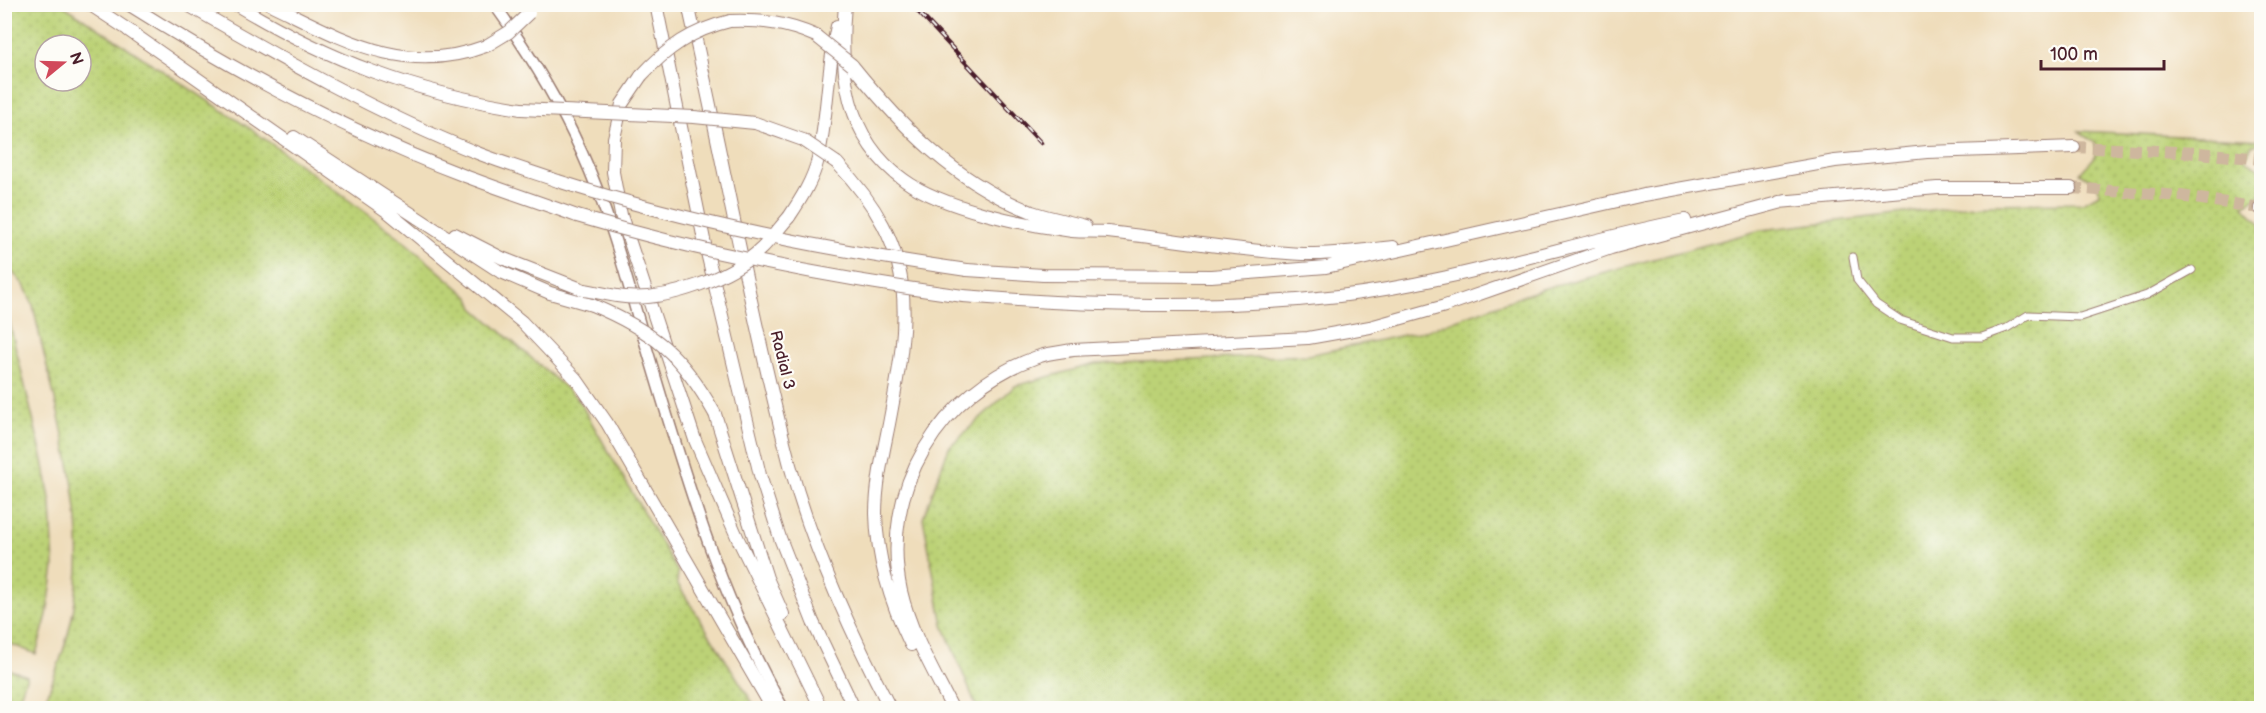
<svg xmlns="http://www.w3.org/2000/svg" width="2266" height="713" font-family="'Balsamiq Sans',sans-serif">
	<defs>
		<pattern id="grass-dots" width="8" height="8" patternUnits="userSpaceOnUse" patternTransform="scale(1.5)"><rect width="8" height="8" fill="#bcd276"/><path d="M2 2h.1M6 6h.1" fill="none" stroke="#a3b466" stroke-width="1.8" stroke-linecap="round"/></pattern>
	</defs>
	<rect width="100%" height="100%" fill="#fdfcf7"/>
	<filter id="ink" filterUnits="userSpaceOnUse"><feTurbulence type="fractalNoise" baseFrequency=".0167" numOctaves="2"/><feDisplacementMap in="SourceGraphic" scale="12" xChannelSelector="R" yChannelSelector="G"/><feConvolveMatrix kernelMatrix="1 2 1 2 8 2 1 2 1" color-interpolation-filters="sRGB"/></filter>
	<filter id="wash" filterUnits="userSpaceOnUse"><feTurbulence type="fractalNoise" baseFrequency=".008" numOctaves="4" result="noise"/><feDisplacementMap in="SourceGraphic" scale="24" xChannelSelector="R" yChannelSelector="G"/><feGaussianBlur stdDeviation="1.35" result="paint"/><feColorMatrix in="noise" values="0 0 0 0 0 0 0 0 0 0 0 0 0 0 0 0 0 1.4 0 .05"/><feComposite in="paint" operator="in"/></filter>
	<g filter="url(#wash)">
		<rect width="100%" height="100%" fill="#efddbb"/>
		<path fill="url(#grass-dots)" stroke="#837850" stroke-width="1.5" fill-rule="evenodd" d="M4,5h59l188,124 147,107 72,62 4,10 103,90 -2,2 3,-1 100,173 -1,11 79,125h-714c12,-31 25,-63 31,-96 20,-103 -20,-206 -40,-307l-9,-20 -19,-21zM45,45h36v36h-36z
			M2079,131l182,9v3l-10,3 -5,14 15,10v26l-18,9 18,20v483h-1284l-34,-83 -20,-107 26,-71 66,-61 80,-22 213,-9 120,-25 114,-41 219,-59 220,-26 102,-1 16,-9 -1,-10 -18,-11 15,-16v-14z
			M4,300l39,160 8,44 3,63 -7,48 -11,39 -31,-12z
			M5,668l22,8 -11,32h-11z"/>
	</g>
	<g filter="url(#ink)">
		<g fill="none" stroke-linecap="round" stroke-linejoin="round">
			<path stroke="#ceb79e" stroke-width="12" stroke-dasharray="12 6" stroke-linecap="butt" d="M2074,147l125,6 63,6
				M2071,188l110,8 79,12"/>
			<defs>
				<path id="minor" d="M1853,257l4,23 19,24 24,16 53,17h29l25,-9 21,-13 52,2 67,-22 45,-25"/>
				<path id="primary" d="M494,4c34,47 64,96 88,149 27,59 44,123 62,186 38,126 73,254 139,369"/>
				<path id="motorway" d="M89,4l44,29
					M128,4c106,67 219,127 337,172 37,14 74,26 112,40
					M186,4c96,55 192,110 294,150 26,10 52,18 78,27
					M235,4c93,56 179,89 286,105
					M270,4c73,35 134,73 216,42
					M656,4l48,236 56,235 20,63 33,84 41,86
					M688,4c35,154 62,309 102,461 23,85 60,166 100,243
					M845,4c-6,66 0,134 59,176 38,28 121,45 168,51 12,1 24,0 36,1 65,7 129,19 194,22 30,1 61,-4 91,-7
					M730,21c32,-1 57,2 86,15
					M128,30l260,182 134,110 55,58 30,43 165,285
					M852,65c51,63 103,117 180,147 17,6 36,9 53,14
					M641,76l-19,28 -8,34 -1,34 8,43 74,225 43,99 83,169
					M755,123l48,17
					M294,137l205,134 51,22 42,12
					M837,163c83,87 73,151 52,261 -6,30 -13,60 -13,90 1,46 15,90 35,131
					M1779,202l158,-14h134
					M2260,208h2
					M789,217c12,-18 24,-37 29,-58 10,-44 9,-89 19,-133
					M455,234l47,24 82,32
					M967,270l76,5 168,1 115,-9 318,-72 191,-34 92,-9 147,-5
					M963,296c125,10 251,14 376,0 117,-14 231,-53 346,-76
					M715,414l52,164 16,36
					M952,708c-19,-38 -41,-74 -51,-117 -22,-101 39,-200 136,-234 11,-4 24,-5 36,-7l235,-12 62,-11 75,-21 166,-58 175,-47"/>
			</defs>
			<use href="#minor" stroke="#9c7e73" stroke-width="9"/>
			<use href="#primary" stroke="#9c7e73" stroke-width="13"/>
			<use href="#motorway" stroke="#9c7e73" stroke-width="14"/>
			<use href="#minor" stroke="#fff" stroke-width="7"/>
			<use href="#primary" stroke="#fff" stroke-width="10"/>
			<use href="#motorway" stroke="#fff" stroke-width="12"/>
			<defs>
				<path id="rail" d="M911,4l130,139"/>
			</defs>
			<use href="#rail" stroke="#4a1f2b" stroke-width="4.5"/>
			<use href="#rail" stroke="#fdfcf7" stroke-width="2" stroke-dasharray="7" stroke-linecap="butt"/>
			<defs>
				<path id="motorway-bridge" d="M816,36l36,29
					M486,46l23,-14 20,-19
					M641,76c26,-28 51,-46 89,-55
					M521,109l173,8 61,6
					M803,140l34,23
					M558,181c134,43 270,69 409,89
					M577,216c128,38 254,62 386,80
					M584,290c14,2 28,6 41,7 42,4 106,-19 137,-49 10,-10 18,-21 27,-31
					M592,305c62,26 90,50 123,109"/>
			</defs>
			<use href="#motorway-bridge" stroke="#9c7e73" stroke-width="14" stroke-linecap="butt"/>
			<use href="#motorway-bridge" stroke="#fff" stroke-width="12"/>
		</g>
	</g>
	<g text-anchor="middle" dominant-baseline="central" stroke-width="4.5" stroke-linejoin="round" paint-order="stroke">
		<g font-size="16" fill="#4a1f2b" stroke="#fdfcf7">
			<text transform="translate(782 360) rotate(76)">Radial 3</text>
		</g>
	</g>
	<rect width="2266" height="713" fill="none" stroke="#fdfcf7" stroke-width="24"/>
	<g transform="translate(63 63) rotate(71)"><circle r="28" fill="#fdfcf7" stroke="#b5a4a5" stroke-width="1.5"/>
	<path d="M0-4.5L10 22L0 15L-10 22Z" fill="#d1495b"/>
	<text y="-9" font-size="16" font-weight="bold" text-anchor="middle" fill="#4a1f2b">N</text>
	</g>
	<path d="M2041 60v9h123v-9" fill="none" stroke="#4a1f2b" stroke-width="3"/>
	<text x="2050" y="60" font-size="18" fill="#4a1f2b" stroke="#fdfcf7" stroke-width="4.5" paint-order="stroke">100 m</text>
</svg>
